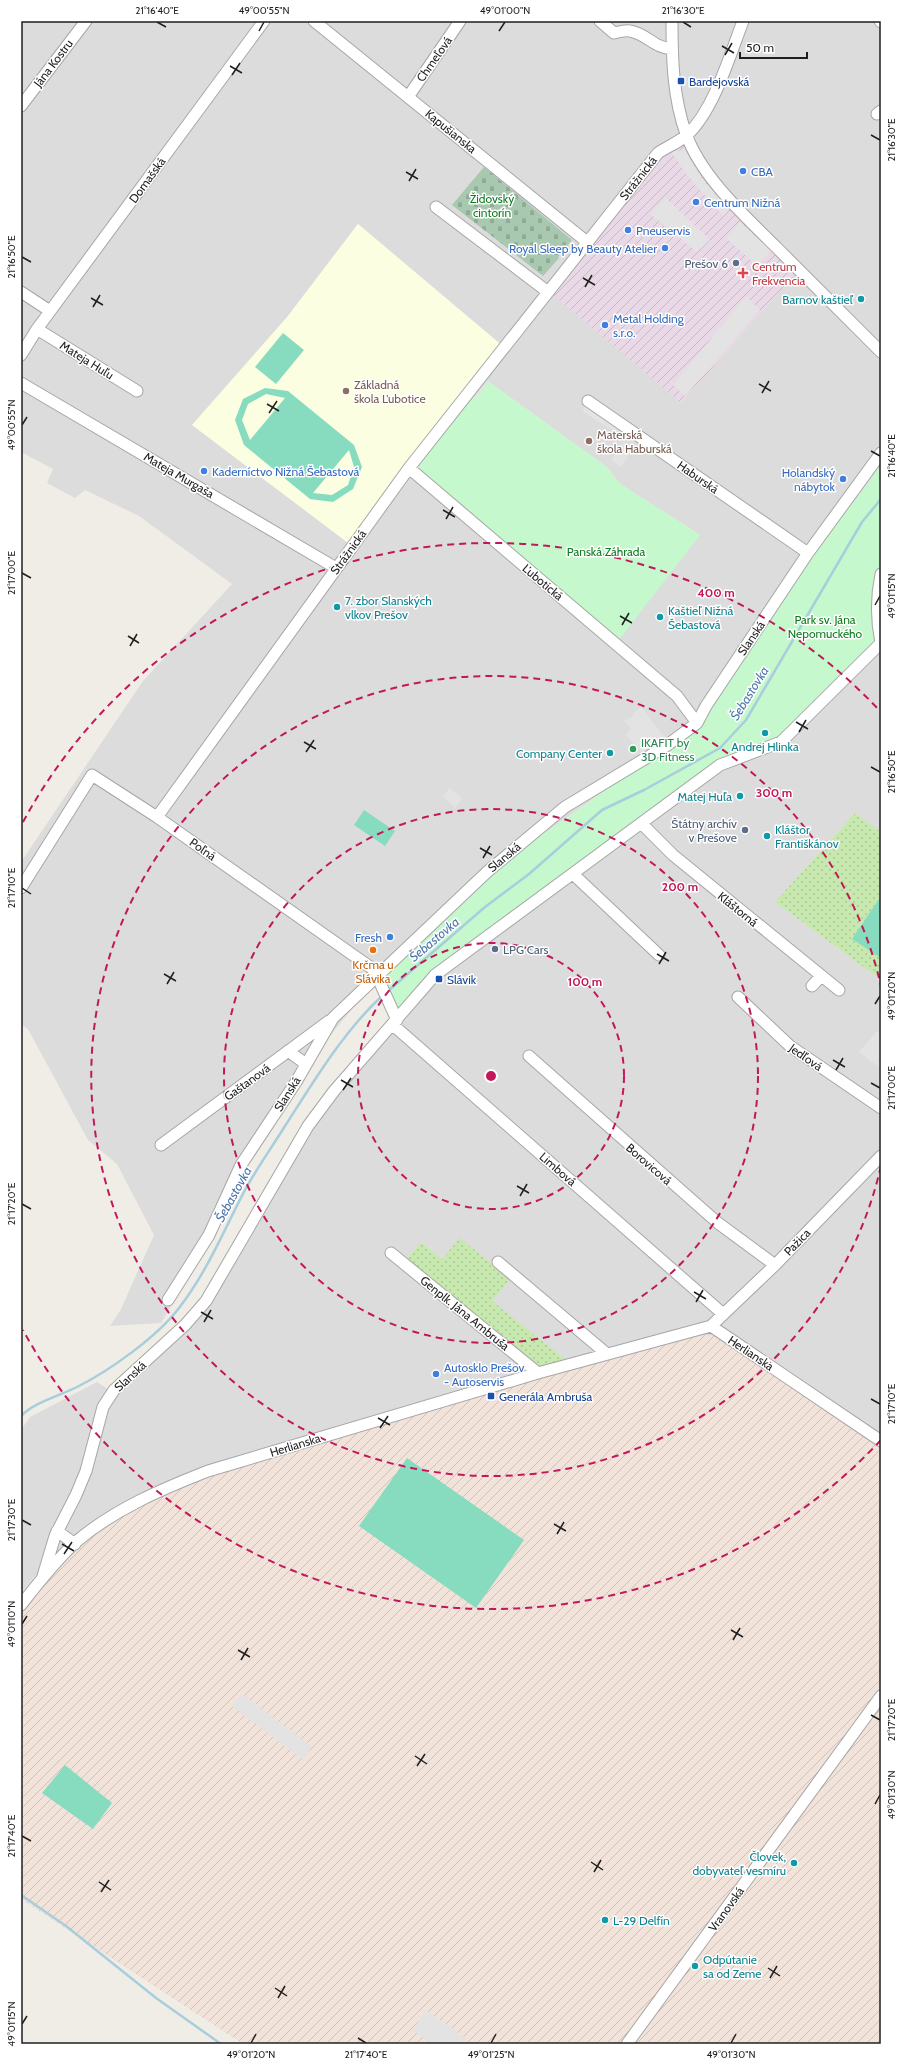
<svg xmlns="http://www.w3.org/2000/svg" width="902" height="2065" font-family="Cabin,sans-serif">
	<defs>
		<pattern id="industrial-furrows" width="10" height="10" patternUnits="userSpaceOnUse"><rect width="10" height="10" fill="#e9d8e5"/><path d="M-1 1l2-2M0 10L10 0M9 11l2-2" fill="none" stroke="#c7b9c4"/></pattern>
		<pattern id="military-furrows" width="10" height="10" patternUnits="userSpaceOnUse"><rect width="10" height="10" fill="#f1e2da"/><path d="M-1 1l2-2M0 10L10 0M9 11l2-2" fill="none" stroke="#cec1bb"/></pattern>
		<pattern id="grass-dots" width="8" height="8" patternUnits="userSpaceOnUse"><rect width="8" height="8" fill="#c7e8ae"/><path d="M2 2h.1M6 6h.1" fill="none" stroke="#aac795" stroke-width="1.8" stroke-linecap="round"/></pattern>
		<pattern id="cemetery-stones" width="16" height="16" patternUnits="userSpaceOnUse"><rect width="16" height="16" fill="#a8c8af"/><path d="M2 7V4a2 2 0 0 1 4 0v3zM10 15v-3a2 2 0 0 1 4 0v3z" fill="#90ab96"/></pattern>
	</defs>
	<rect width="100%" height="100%" fill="#f0ede6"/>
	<path fill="#dddcdc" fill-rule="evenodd" d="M21,21h860v439l-185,267 -190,133 -126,117 -28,32 -33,40 -76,124 -22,50 -60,100 -51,3 11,-17 33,-74 -37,-71 -29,-24 -60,-111 -7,-5v-162l122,-181 89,-97 -93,-68 -54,-26 -10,8 -28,-15 6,-14 -32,-17zM358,224l147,124 -23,29 125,90 12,16 81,52 -291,-68 -121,-151z
		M881,647v185l-26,-19 -80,89 106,78v464l-306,-77 -84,-66 -31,-62 -18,20 -21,-17 -14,17 140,117 -63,19 -442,171 -21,28v-164l9,-13 67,-35 17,11 92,-89 115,-194 78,-92 72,-69z"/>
	<path fill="url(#industrial-furrows)" d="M681,132l16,30 104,106 -120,135 -129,-109 110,-144z"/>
	<path fill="#fcfee1" d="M358,224l147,124 -153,198 -160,-121 96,-109z"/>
	<path fill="url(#military-furrows)" d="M714,1335l29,14 138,95v600h-638l-222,-145v-305l21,-28 34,-32 66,-40 542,-158z"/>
	<path fill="url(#grass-dots)" d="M855,813l26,19v148l-106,-78z
		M460,1238l50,41 -18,22 83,66 -28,9 -140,-117 14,-17 21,17z"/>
	<path fill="url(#cemetery-stones)" d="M484,167l88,73 -14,17 1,1 -16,18 -91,-71z"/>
	<path fill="#c5f8cc" d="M482,377l125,90 12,16 81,52 -85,110 -206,-178z
		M881,460v181l-85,88 -76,36 -249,184 -72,69 -19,-41 126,-117 190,-133 85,-132z"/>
	<path fill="#87dcc0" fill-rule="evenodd" d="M283,333l21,17 -28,34 -21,-17z
		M265,388l23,3 66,54 8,22 -9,22 -20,13 -23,-3 -66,-54 -9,-25 8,-21zM266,394l19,4 -35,42 -8,-20 6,-16zM349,450l5,17 -6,18 -16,10 -19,-2z
		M364,810l31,21 -10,15 -31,-21z
		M881,896v62l-29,-19z
		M407,1458l117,82 -48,68 -117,-82z
		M65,1765l47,38 -19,26 -51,-36z"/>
	<path fill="#e3e3e3" d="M685,150l17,29 27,31 -6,6 -37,-42 -15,-23z
		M665,197l45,43 -13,12 -47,-38z
		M740,222l31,28 -14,16 -31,-28z
		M746,296l14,14 -75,86 -12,-11z
		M480,377l8,6 -12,15 -8,-6z
		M587,404l33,22 -4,7 -34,-22z
		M623,442l10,6 -12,19 -10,-7z
		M881,453v12l-29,40 -5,-5z
		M641,707l26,33 -23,15 -18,-20 5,-7 -7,-7 5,-4 1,1 4,-2 -2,-2z
		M449,788l13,10 -7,10 -12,-11z
		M877,1031l4,3v35l-22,-17z
		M242,1694l70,53 -9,13 -71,-54z
		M426,2011l41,28 -3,5h-32l-20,-14z"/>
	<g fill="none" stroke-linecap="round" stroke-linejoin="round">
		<path stroke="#a8cddc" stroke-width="2.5" d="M388,991l97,-84 44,-33 73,-64 42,-20 76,-42 26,-28 116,-198 19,-23
			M21,1416c14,-14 38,-20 56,-29 32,-16 80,-50 102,-79 28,-36 45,-78 66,-118 12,-22 27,-43 40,-64 29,-45 58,-94 97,-130
			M21,1895l45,31 90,72 65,46"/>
		<defs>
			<path id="minor" d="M314,21l273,221
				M600,21l14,12c5,-1 11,-3 16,-2 17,3 24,17 42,18
				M672,21c0,39 1,76 14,113 16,44 60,83 92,115 35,35 69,69 103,103
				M880,21l1,1
				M408,97l52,-76
				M21,106l65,-85
				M877,114l4,-3
				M436,207l112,85
				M21,292l29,19
				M37,329l100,62
				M21,355l16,-26 227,-308
				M21,383l315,185
				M588,401l220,152
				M409,468l268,228 20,27
				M157,817l252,-349 249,-315c9,-6 21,-11 29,-18 27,-25 43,-80 56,-114
				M642,824l31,31 166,135
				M573,874l86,81
				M21,888l71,-113 65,42 223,157 1,11 16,35
				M812,986l9,-10
				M738,997l52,49 91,62
				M393,1025l329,288
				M288,1051l18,13
				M529,1056l189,167 57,42
				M161,1145l168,-124
				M391,1253l147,120
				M498,1262l109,92
				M168,1300l41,-65 32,-70 55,-83 37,-64 154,-146 78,-65 101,-61 31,-23 9,-17 102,-153 73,-100
				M711,1326l64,-61 106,-109
				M57,1531l18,13
				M43,1576l12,-40 21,-41 10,-24 17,-64 11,-17 71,-65 21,-24 102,-175 26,-35 101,-116 285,-210 61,-23 100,-99c-5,-24 -5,-45 0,-69
				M21,1605c17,-22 35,-45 56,-64 38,-32 85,-52 131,-70l330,-98 173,-47 170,115
				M627,2044l254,-348"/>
		</defs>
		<use href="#minor" stroke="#a6a6a6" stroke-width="13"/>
		<use href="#minor" stroke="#fff" stroke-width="11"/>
	</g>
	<path fill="none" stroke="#1f1f1f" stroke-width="1.5" d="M157,22l9,5M683,22l8,5M259,31l5,-9M499,31l6,-9M722,46l12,7M725,55l7,-12M230,66l12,7M232,75l8,-12M871,135l9,5M406,172l12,7M409,181l7,-12M22,257l9,5M583,278l12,7M585,287l7,-12M91,298l12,7M93,307l7,-12M759,384l12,7M762,393l7,-12M267,404l12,7M269,413l8,-12M22,425l5,-8M871,451l9,5M443,510l12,7M446,519l7,-12M22,573l9,5M875,605l5,-9M620,616l12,7M622,625l7,-12M128,636l11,7M130,646l7,-12M796,722l12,7M799,732l7,-12M304,742l12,7M306,752l8,-12M871,767l9,5M480,848l12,7M483,858l7,-12M22,888l9,6M657,954l12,7M659,964l7,-12M164,974l12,7M167,984l7,-12M875,1004l5,-8M833,1060l12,7M836,1070l7,-12M341,1080l12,7M871,1083l9,5M343,1090l8,-12M517,1186l12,7M520,1196l7,-12M22,1204l9,5M694,1292l12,7M696,1302l7,-12M201,1312l12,7M204,1322l7,-12M871,1399l9,5M378,1418l12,7M380,1428l8,-12M22,1520l9,5M554,1524l12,7M557,1534l7,-12M62,1544l12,7M64,1554l8,-12M22,1624l5,-8M731,1630l12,7M733,1640l7,-12M238,1650l12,7M241,1660l7,-12M871,1715l9,5M415,1756l12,8M417,1766l8,-12M875,1804l5,-9M22,1836l9,5M591,1862l12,8M594,1872l7,-12M99,1882l12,8M101,1892l8,-12M768,1968l12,8M770,1978l7,-12M275,1988l12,8M278,1998l7,-12M22,2024l5,-8M358,2038l8,5M251,2043l5,-9M491,2043l5,-9M731,2043l5,-9"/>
	<g fill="none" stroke="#c2185b" stroke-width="2" stroke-dasharray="7 5">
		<circle cx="491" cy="1076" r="133"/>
		<circle cx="491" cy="1076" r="267"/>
		<path d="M881 1166A400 400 0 1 1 881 986"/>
		<path d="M881 1440A533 533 0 0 1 23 1330M23 822A533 533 0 0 1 881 712"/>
	</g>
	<g fill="#1a4fb4" stroke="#fff" stroke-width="1.5">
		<rect x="677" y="77" width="8" height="8" rx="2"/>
		<rect x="435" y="975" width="8" height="8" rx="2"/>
		<rect x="487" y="1392" width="8" height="8" rx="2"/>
	</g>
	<g fill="#3f7fe0" stroke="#fff" stroke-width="1.5">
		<circle cx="743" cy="171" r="4"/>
		<circle cx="696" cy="202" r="4"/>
		<circle cx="628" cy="230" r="4"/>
		<circle cx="665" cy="248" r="4"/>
		<circle cx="605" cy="325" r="4"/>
		<circle cx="204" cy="471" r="4"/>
		<circle cx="843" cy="479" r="4"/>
		<circle cx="390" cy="937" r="4"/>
		<circle cx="436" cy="1374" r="4"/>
	</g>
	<g fill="#5c6f8a" stroke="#fff" stroke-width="1.5">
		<circle cx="736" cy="263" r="4"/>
		<circle cx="745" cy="830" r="4"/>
		<circle cx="495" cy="949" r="4"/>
	</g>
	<path fill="#e0444e" stroke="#fff" stroke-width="1.5" d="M741 267h4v4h4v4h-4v4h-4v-4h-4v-4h4z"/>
	<g fill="#0f9aa8" stroke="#fff" stroke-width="1.5">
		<circle cx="861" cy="299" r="4"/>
		<circle cx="337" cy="607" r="4"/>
		<circle cx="660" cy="617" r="4"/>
		<circle cx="765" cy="733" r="4"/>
		<circle cx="610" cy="753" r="4"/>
		<circle cx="740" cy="796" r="4"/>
		<circle cx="767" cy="836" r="4"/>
		<circle cx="794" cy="1863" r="4"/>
		<circle cx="605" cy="1920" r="4"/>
		<circle cx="695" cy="1966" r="4"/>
	</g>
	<g fill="#8d6e63" stroke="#fff" stroke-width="1.5">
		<circle cx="346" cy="391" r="4"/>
		<circle cx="589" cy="441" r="4"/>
	</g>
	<circle fill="#2e9e5b" stroke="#fff" stroke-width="1.5" cx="633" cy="749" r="4"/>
	<circle fill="#e8710a" stroke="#fff" stroke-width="1.5" cx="373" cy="950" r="4"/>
	<g text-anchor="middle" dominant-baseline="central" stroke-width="3" stroke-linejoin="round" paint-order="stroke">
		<g font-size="12" fill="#1f1f1f" stroke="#fff">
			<text transform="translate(434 59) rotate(-55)">Chmeľová</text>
			<text transform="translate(53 63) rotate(-53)">Jána Kostru</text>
			<text transform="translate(451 131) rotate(39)">Kapušianska</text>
			<text transform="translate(638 178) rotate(-52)">Strážnická</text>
			<text transform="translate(147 180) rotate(-54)">Domašská</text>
			<text transform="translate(87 360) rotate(32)">Mateja Huľu</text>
			<text transform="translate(179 475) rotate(30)">Mateja Murgaša</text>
			<text transform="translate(698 477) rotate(35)">Haburská</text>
			<text transform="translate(348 552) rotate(-54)">Strážnická</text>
			<text transform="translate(543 582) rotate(40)">Ľubotická</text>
			<text transform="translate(751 638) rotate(-56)">Slanská</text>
			<text transform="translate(203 849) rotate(35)">Poľná</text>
			<text transform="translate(504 857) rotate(-40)">Slanská</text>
			<text transform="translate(738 909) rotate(39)">Kláštorná</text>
			<text transform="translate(806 1057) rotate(35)">Jedľová</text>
			<text transform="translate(247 1082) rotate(-36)">Gaštanová</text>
			<text transform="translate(287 1094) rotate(-58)">Slanská</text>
			<text transform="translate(649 1164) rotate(41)">Borovicová</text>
			<text transform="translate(558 1169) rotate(41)">Limbová</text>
			<text transform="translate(797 1242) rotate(-46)">Pažica</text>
			<text transform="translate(465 1313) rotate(39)">Genplk. Jána Ambruša</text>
			<text transform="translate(751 1353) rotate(34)">Herlianska</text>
			<text transform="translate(130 1376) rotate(-43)">Slanská</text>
			<text transform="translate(295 1445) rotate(-17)">Herlianska</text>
			<text transform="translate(726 1909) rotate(-54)">Vranovská</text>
		</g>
		<g font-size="12" fill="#164399" stroke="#fff" text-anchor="start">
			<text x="689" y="81">Bardejovská</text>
			<text x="447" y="979">Slávik</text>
			<text x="499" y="1396">Generála Ambruša</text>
		</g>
		<g font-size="12" fill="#366cbe" stroke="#fff" text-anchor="start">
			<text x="751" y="171">CBA</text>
			<text x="704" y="202">Centrum Nižná</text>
			<text x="636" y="230">Pneuservis</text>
			<text x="657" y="248" text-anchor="end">Royal Sleep by Beauty Atelier</text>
			<text x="613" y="318">Metal Holding<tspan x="613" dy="14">s.r.o.</tspan></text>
			<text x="212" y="471">Kaderníctvo Nižná Šebastová</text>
			<text x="835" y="472" text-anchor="end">Holandský<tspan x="835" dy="14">nábytok</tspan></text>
			<text x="382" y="937" text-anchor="end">Fresh</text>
			<text x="444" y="1367">Autosklo Prešov<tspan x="444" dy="14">- Autoservis</tspan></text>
		</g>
		<g font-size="12" fill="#0f7c1f" stroke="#fff">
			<text x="492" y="198">Židovský<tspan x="492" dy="14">cintorín</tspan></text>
			<text x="606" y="551">Panská Záhrada</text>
			<text x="825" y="619">Park sv. Jána<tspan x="825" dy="14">Nepomuckého</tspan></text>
		</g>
		<g font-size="12" fill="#4e5e75" stroke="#fff" text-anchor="end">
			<text x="728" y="263">Prešov 6</text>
			<text x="737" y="823">Štátny archív<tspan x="737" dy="14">v Prešove</tspan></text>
			<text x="503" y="949" text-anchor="start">LPG Cars</text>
		</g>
		<g font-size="12" fill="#be3a42" stroke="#fff" text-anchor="start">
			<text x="752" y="266">Centrum<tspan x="752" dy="14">Frekvencia</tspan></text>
		</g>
		<g font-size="12" fill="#0d838f" stroke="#fff" text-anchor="start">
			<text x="853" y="299" text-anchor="end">Barnov kaštieľ</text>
			<text x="345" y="600">7. zbor Slanských<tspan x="345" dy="14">vlkov Prešov</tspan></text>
			<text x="668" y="610">Kaštieľ Nižná<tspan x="668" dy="14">Šebastová</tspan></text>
			<text x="765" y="746" text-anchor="middle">Andrej Hlinka</text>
			<text x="602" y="753" text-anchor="end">Company Center</text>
			<text x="732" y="796" text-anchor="end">Matej Huľa</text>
			<text x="775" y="829">Kláštor<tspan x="775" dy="14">Františkánov</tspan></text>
			<text x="786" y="1856" text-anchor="end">Človek,<tspan x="786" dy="14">dobyvateľ vesmíru</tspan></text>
			<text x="613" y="1920">L-29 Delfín</text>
			<text x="703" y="1959">Odpútanie<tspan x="703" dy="14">sa od Zeme</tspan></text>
		</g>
		<g font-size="12" fill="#785e54" stroke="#fff" text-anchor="start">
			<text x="354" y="384">Základná<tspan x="354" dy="14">škola Ľubotice</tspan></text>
			<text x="597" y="434">Materská<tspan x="597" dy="14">škola Haburská</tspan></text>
		</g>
		<g font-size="12" fill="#27864d" stroke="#fff" text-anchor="start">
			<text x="641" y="742">IKAFIT by<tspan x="641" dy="14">3D Fitness</tspan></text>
		</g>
		<g font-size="12" fill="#c56008" stroke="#fff">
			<text x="373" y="964">Krčma u<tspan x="373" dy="14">Slávika</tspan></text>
		</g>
		<g font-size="13" font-style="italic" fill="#4e78ad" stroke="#fff">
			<text transform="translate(749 693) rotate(-58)">Šebastovka</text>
			<text transform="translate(434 939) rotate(-40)">Šebastovka</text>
			<text transform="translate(233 1194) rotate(-61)">Šebastovka</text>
		</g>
	</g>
	<circle cx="491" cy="1076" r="6" fill="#c2185b" stroke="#fff" stroke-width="2"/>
	<g font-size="12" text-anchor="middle" font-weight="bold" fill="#c2185b" stroke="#fff" stroke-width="3" stroke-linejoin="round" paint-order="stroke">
		<text x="716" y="597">400 m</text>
		<text x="774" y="797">300 m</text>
		<text x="680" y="891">200 m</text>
		<text x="585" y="986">100 m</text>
	</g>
	<rect width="902" height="2065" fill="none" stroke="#ffffff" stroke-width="44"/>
	<path d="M740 52v6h67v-6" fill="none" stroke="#1f1f1f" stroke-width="2"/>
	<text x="746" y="52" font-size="12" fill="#1f1f1f" stroke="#ffffff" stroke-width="3" paint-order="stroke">50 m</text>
	<rect x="22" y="22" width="858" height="2021" fill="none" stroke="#1f1f1f" stroke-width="1.5"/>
	<g font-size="10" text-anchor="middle" fill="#1f1f1f">
		<text x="157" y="14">21°16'40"E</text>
		<text x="264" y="14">49°00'55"N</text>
		<text x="505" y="14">49°01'00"N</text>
		<text x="683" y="14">21°16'30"E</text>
		<text transform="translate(891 140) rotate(-90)" y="4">21°16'30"E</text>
		<text transform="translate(11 257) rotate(-90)" y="4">21°16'50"E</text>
		<text transform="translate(11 425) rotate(-90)" y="4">49°00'55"N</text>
		<text transform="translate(891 456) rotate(-90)" y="4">21°16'40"E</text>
		<text transform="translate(11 573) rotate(-90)" y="4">21°17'00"E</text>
		<text transform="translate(891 596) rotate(-90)" y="4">49°01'15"N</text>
		<text transform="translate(891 772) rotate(-90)" y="4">21°16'50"E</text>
		<text transform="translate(11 888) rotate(-90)" y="4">21°17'10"E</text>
		<text transform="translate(891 996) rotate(-90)" y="4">49°01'20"N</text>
		<text transform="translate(891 1088) rotate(-90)" y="4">21°17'00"E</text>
		<text transform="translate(11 1204) rotate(-90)" y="4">21°17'20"E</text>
		<text transform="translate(891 1404) rotate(-90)" y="4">21°17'10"E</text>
		<text transform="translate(11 1520) rotate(-90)" y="4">21°17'30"E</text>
		<text transform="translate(11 1624) rotate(-90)" y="4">49°01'10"N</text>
		<text transform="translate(891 1720) rotate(-90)" y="4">21°17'20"E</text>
		<text transform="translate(891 1795) rotate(-90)" y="4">49°01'30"N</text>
		<text transform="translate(11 1836) rotate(-90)" y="4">21°17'40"E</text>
		<text transform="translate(11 2024) rotate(-90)" y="4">49°01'15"N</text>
		<text x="251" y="2058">49°01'20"N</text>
		<text x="366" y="2058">21°17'40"E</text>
		<text x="491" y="2058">49°01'25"N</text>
		<text x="731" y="2058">49°01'30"N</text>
	</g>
</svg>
